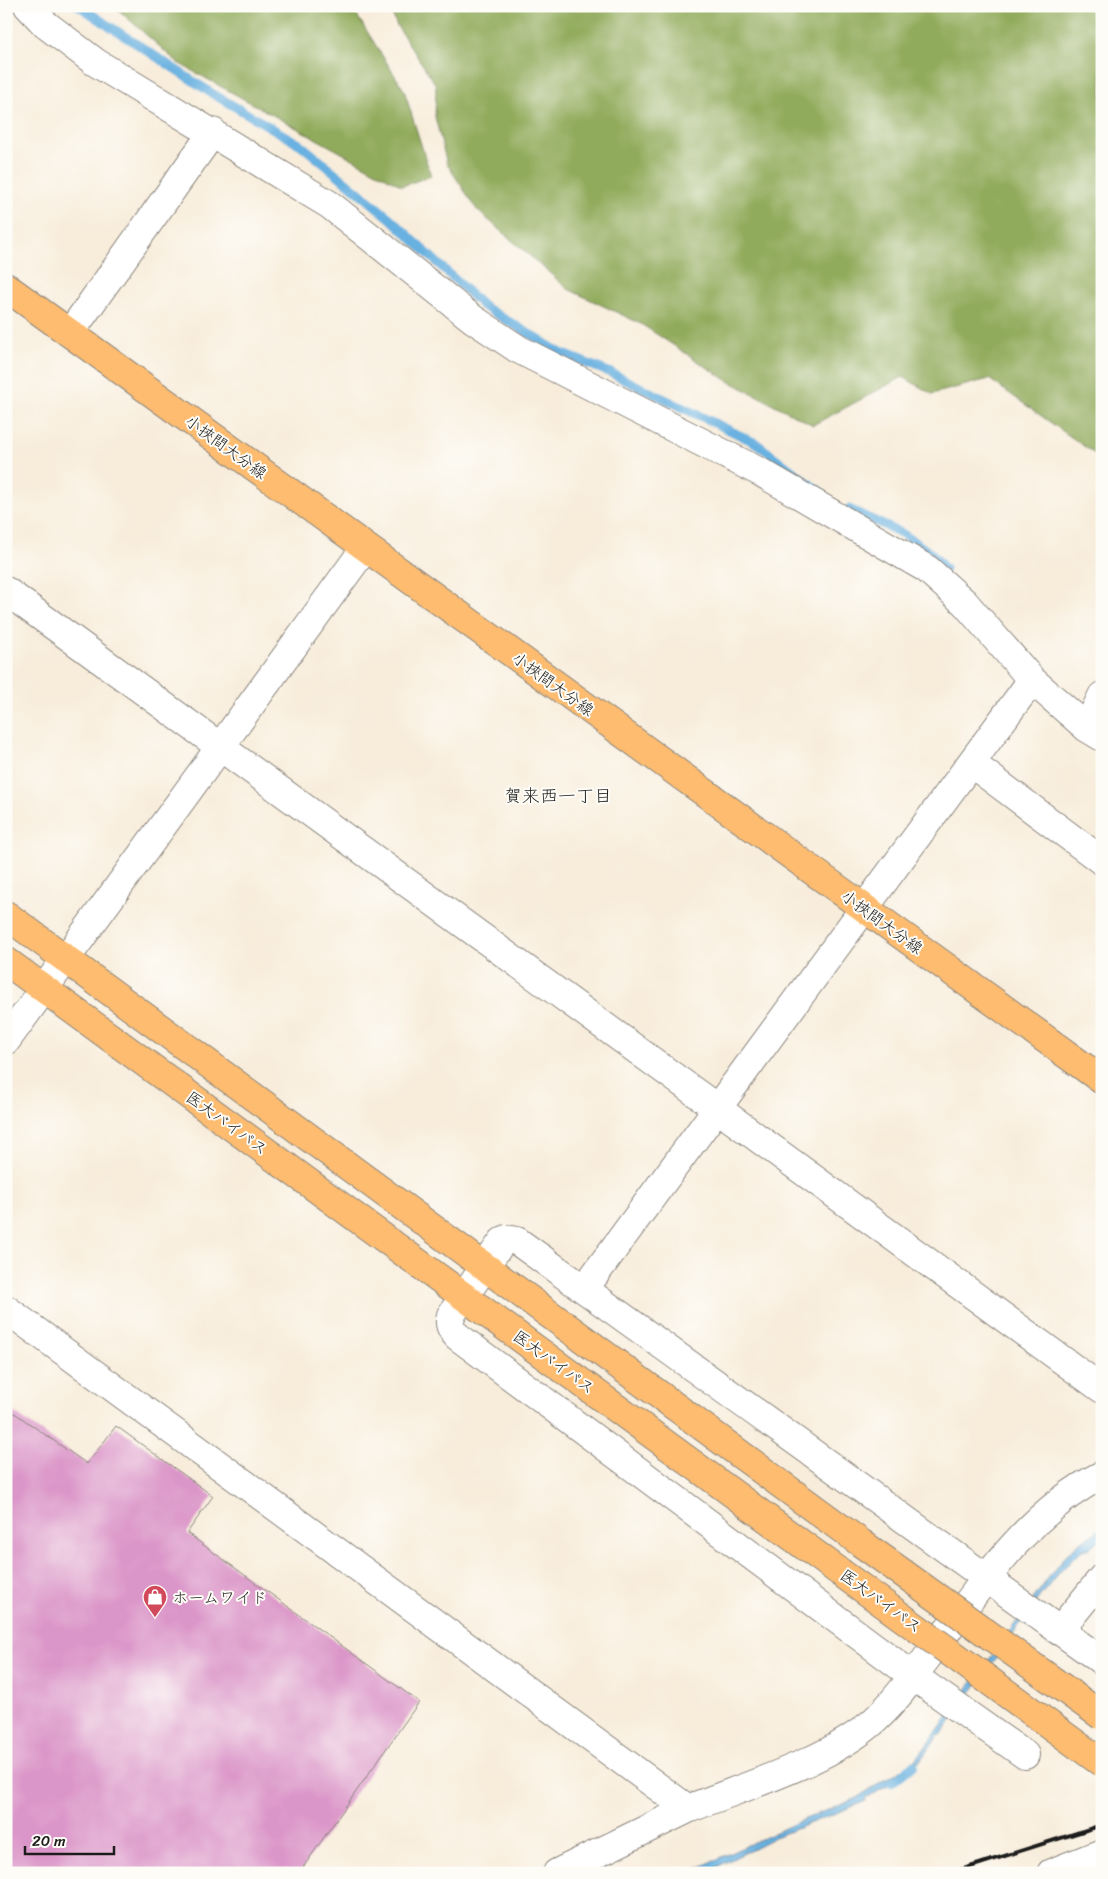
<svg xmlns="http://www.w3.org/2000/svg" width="1108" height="1879" font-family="Sriracha,'Klee One',sans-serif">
	<rect width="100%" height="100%" fill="#fdfcf7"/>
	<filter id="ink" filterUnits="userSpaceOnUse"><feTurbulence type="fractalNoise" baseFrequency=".02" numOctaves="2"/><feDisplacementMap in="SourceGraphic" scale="10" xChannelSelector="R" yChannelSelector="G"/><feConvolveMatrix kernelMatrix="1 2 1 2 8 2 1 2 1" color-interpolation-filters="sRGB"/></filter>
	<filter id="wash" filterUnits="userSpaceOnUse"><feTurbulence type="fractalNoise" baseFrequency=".0096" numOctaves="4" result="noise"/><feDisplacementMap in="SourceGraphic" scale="20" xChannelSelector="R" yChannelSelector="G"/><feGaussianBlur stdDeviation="1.12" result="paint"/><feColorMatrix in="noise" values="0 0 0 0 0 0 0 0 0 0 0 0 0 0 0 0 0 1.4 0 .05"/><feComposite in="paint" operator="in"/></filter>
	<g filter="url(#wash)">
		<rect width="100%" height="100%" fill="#f8eddb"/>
		<path fill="#91ab5c" stroke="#56643c" d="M114,6h237l53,84 27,86 -29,10 -224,-123z
			M389,6h713v453l-113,-80 -57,15 -29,-17 -90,48 -88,-46 -84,-55 -73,-35 -91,-79 -30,-46 -12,-47 1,-32 -39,-59z"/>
		<path fill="#69b1e0" stroke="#42667e" d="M1102,1528v10l-12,10 -8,2 -22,22 -20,24 -99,139 -3,1 -20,27 -19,14h5l-38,21v3l-91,36 -70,36h-18l111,-51 57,-23 60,-38 148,-203 16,-15z"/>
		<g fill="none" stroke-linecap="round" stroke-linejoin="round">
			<path stroke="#69b1e0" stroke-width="9" d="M79,6l134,88 88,51 89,73 93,88 78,47 50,20 145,70 67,51
				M849,509l54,25 29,20 13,15
				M891,1783l23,-18"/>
		</g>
		<g id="blocks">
			<path fill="#db96c9" d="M6,1407l81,57 29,-38 97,70 -26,37 232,169 -120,171h-289l-4,-3z"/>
		</g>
	</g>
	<g filter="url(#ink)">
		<use href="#blocks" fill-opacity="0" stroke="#8a847c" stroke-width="1"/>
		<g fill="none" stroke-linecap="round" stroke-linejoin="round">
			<defs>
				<path id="minor" d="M28,6l17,18 50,38 235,143 143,114 45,30 244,124 165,96 38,34 67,77 55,48 15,9
					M70,333l143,-201
					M6,591c367,263 730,533 1096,798
					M1087,728l15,-32
					M971,763l131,98
					M6,1041l359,-493
					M585,1288l447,-608
					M6,1309l682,500c57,-23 142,-48 187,-89 19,-17 35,-40 51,-61 51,-67 98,-145 176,-184
					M1059,1631l43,-53
					M1025,1755l-112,-79 -456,-340c-6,-7 -9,-12 -6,-21l51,-73 4,-3 11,2 585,420
					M557,1873l131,-64
					M1051,1873l51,-20"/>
				<path id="major" d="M6,287l1096,793
					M6,915l855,628
					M6,961l834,611"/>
			</defs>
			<use href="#minor" stroke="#8a847c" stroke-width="30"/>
			<use href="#major" stroke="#8a847c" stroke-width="30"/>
			<use href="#minor" stroke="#fff" stroke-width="28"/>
			<use href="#major" stroke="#fdbc6f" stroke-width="28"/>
			<path stroke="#1c1c1c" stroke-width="4" d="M951,1873l151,-48"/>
			<defs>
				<path id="major-bridge" d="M861,1543l241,173
					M840,1572l262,191"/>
			</defs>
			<use href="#major-bridge" stroke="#8a847c" stroke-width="30" stroke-linecap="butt"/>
			<use href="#major-bridge" stroke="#fdbc6f" stroke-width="28"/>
		</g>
	</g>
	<defs>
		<symbol id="shop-pin" viewBox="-11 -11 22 30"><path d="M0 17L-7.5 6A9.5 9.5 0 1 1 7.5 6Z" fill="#d1495b" stroke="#fdfcf7"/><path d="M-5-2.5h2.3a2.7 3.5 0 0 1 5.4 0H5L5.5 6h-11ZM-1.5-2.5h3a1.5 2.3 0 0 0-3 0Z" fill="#fff"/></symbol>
	</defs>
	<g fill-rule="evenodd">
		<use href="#shop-pin" x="141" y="1583" width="28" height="38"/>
	</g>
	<g text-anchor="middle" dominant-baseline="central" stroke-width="4" stroke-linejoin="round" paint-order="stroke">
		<g font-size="16" fill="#1c1c1c" stroke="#fdfcf7">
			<text transform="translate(226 447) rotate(36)">小挾間大分線</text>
			<text transform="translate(553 684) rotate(36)">小挾間大分線</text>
			<text transform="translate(882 922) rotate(36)">小挾間大分線</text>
			<text transform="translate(227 1123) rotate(36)">医大バイパス</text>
			<text transform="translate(554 1362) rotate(36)">医大バイパス</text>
			<text transform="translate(881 1601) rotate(36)">医大バイパス</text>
		</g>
		<g font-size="16" fill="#1c1c1c" stroke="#fdfcf7" text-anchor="start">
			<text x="172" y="1597">ホームワイド</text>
		</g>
		<g font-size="18" fill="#1c1c1c" stroke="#fdfcf7">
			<text x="558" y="796">賀来西一丁目</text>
		</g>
	</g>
	<rect width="1108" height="1879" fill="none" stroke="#fdfcf7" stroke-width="25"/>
	<path d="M25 1846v8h89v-8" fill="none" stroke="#1c1c1c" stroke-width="2.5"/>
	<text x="32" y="1846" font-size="15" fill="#1c1c1c" stroke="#fdfcf7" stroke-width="4" paint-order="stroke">20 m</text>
</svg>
